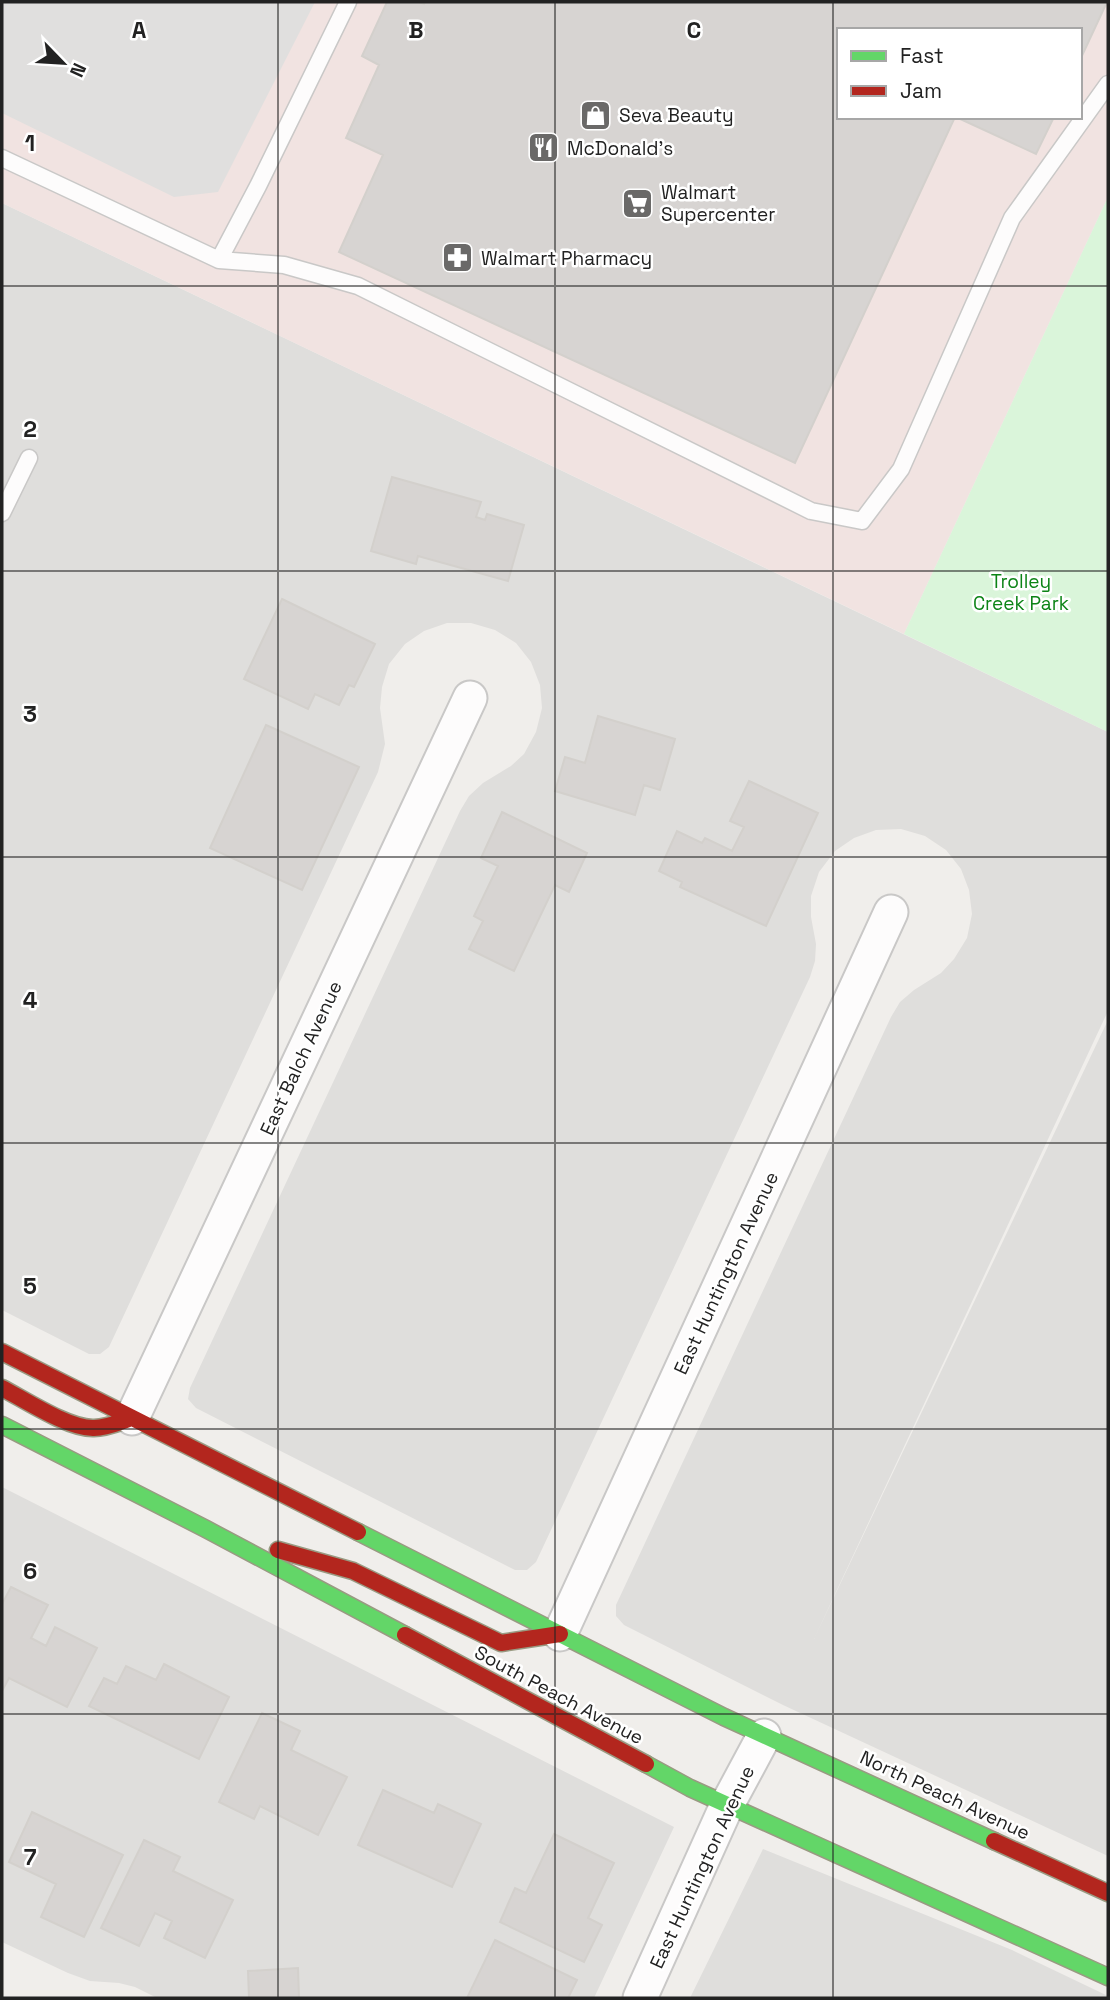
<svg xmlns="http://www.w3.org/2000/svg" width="1110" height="2000" font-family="'Space Grotesk',sans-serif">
	<rect width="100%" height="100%" fill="#f0eeeb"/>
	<path fill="#dfdedc" d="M2,203l1106,529v279l-294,628 294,-619v836l-325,-151 -159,-80 -8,-9v-11l275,-588 9,-15 14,-12 27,-17 13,-14 13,-21 5,-24 -3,-24 -8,-21 -15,-19 -21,-14 -24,-7 -25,1 -22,8 -19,13 -16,21 -8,24v21l5,27 -1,17 -5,16 -274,585 -9,8h-12l-319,-162 -8,-9 2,-11 270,-577 9,-15 14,-13 28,-17 13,-12 12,-22 6,-24 -2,-23 -9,-23 -15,-19 -21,-13 -24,-7h-24l-23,8 -19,13 -16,20 -7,23 -2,21 5,36 -7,28 -269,575 -9,7h-11l-87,-44z
		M2,1487l672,340 -80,171h-437l-22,-11 -16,-4 -29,-2 -22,-8 -66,-31z
		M763,1849l249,101 96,46v2h-418z"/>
	<path fill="#f1e3e1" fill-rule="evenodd" d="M2,2h1106v195l-204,437 -902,-431zM839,30h241v87h-241z"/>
	<path fill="#daf5da" d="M1108,197v535l-204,-98z"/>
	<path fill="#e0dfde" d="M2,2h313l-97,190 -44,5 -172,-84z"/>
	<path fill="#d7d4d2" stroke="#d3d0cc" stroke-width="2" d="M387,2h32l5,2 1,-2h682l-27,58v-30h-241v87h116l-160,346 -456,-211 44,-97 -37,-17 33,-73 -17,-9z
		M956,117h98l-18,37z
		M392,477l89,25 -5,15 9,3 2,-6 37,11 -16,56 -90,-25 -2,8 -45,-13z
		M282,599l93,45 -21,43 -5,-2 -10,20 -24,-11 -7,15 -64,-30z
		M598,716l77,23 -15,51 -16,-5 -9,30 -80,-24 10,-34 20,6z
		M266,725l93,42 -57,123 -92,-42z
		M749,781l69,32 -52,113 -86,-39 2,-5 -23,-11 18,-40 25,12 3,-5 27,13 12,-24 -14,-6z
		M502,812l85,41 -18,39 -14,-7 -41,86 -45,-22 14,-28 -9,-5 24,-50 -17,-8z
		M11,1587l37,18 -17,33 15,8 9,-19 42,21 -30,59 -58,-29 -7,13v-87z
		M164,1664l65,33 -30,62 -110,-53 15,-28 13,6 9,-18 30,14z
		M262,1713l38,18 -9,19 56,27 -29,58 -58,-29 -6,13 -35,-17z
		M383,1790l51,23 4,-9 43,20 -29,63 -94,-42z
		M32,1812l91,43 -39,82 -43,-20 15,-33 -47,-22z
		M554,1834l60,29 -26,55 14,7 -18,37 -84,-40 15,-34 11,5z
		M144,1840l36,17 -7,14 60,29 -28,58 -41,-20 8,-17 -17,-8 -16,33 -38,-18z
		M495,1940l82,40 -9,18h-101z
		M298,1968l1,30h-50l-1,-27z"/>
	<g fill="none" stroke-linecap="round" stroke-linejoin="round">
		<defs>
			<path id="lane" d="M2,158l217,102 65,5 74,21 453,225 51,10 39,-52 111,-251 96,-134
				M219,260l39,-74 90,-184
				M2,513l27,-55"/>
			<path id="street" d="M132,1418l338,-720
				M560,1634l331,-722
				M640,1998l87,-193 37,-69"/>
			<path id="fast" d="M2,1425l204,104 199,106
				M358,1532l366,185 270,124
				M646,1764l44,24 418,189"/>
			<path id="jam" d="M2,1352l356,180
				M2,1388c23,12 67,41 92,40 13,0 26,-6 38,-10
				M278,1550l75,21 148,72 59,-9
				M405,1635l241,129
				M994,1841l114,52"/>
		</defs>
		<use href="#lane" stroke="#c9c8c7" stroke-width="19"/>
		<use href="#street" stroke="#c9c8c7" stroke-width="37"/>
		<use href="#fast" stroke="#999a82" stroke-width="19"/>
		<use href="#jam" stroke="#999a82" stroke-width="19"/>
		<use href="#lane" stroke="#fdfcfc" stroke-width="16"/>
		<use href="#street" stroke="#fdfcfc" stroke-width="33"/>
		<use href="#fast" stroke="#63d668" stroke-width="16"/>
		<use href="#jam" stroke="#b3261e" stroke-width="16"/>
	</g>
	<path fill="none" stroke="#222" stroke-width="2" stroke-opacity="0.55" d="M278,2v1996M555,2v1996M833,2v1996M2,286h1106M2,571h1106M2,857h1106M2,1143h1106M2,1429h1106M2,1714h1106"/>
	<defs>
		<symbol id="shop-square" viewBox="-11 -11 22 22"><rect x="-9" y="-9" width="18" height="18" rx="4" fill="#6a6968" stroke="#fff"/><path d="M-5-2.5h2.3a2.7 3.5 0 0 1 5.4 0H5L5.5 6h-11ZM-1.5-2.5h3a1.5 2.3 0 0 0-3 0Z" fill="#fff"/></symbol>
		<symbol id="restaurant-square" viewBox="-11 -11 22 22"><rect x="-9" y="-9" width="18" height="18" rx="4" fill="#6a6968" stroke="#fff"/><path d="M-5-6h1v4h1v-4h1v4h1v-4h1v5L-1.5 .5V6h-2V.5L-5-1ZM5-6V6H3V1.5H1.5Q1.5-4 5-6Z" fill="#fff"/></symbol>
		<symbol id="supermarket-square" viewBox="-11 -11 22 22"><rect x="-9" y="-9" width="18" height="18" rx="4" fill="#6a6968" stroke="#fff"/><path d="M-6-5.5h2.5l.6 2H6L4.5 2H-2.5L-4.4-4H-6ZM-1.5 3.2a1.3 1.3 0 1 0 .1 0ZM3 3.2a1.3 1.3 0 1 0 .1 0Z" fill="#fff"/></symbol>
		<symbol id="pharmacy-square" viewBox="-11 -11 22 22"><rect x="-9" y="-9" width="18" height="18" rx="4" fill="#6a6968" stroke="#fff"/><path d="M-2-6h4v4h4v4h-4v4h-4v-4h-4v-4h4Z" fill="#fff"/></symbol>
	</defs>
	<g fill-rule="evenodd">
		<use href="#shop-square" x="578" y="98" width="35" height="35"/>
		<use href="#restaurant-square" x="526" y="130" width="35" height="35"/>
		<use href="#supermarket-square" x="620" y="186" width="35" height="35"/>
		<use href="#pharmacy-square" x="440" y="240" width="35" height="35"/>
	</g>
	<g text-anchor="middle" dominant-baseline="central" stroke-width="5" stroke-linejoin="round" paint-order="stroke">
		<g font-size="19" fill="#222" stroke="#fff" text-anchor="start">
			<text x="619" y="115">Seva Beauty</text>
			<text x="567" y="148">McDonald's</text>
			<text x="661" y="192">Walmart<tspan x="661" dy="22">Supercenter</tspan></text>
			<text x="481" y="258">Walmart Pharmacy</text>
		</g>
		<g font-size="19" fill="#0c8416" stroke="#fff">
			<text x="1021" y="581">Trolley<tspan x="1021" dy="22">Creek Park</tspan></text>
		</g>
		<g font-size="19" fill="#222" stroke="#fff">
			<text transform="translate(301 1058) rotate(-65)">East Balch Avenue</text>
			<text transform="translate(726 1273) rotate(-65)">East Huntington Avenue</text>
			<text transform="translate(559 1695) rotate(28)">South Peach Avenue</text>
			<text transform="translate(945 1795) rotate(25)">North Peach Avenue</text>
			<text transform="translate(702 1867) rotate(-65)">East Huntington Avenue</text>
		</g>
	</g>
	<g font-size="23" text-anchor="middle" font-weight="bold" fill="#222" stroke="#fff" stroke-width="5" stroke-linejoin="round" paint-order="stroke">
		<text x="139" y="38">A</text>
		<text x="416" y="38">B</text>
		<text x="694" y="38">C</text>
		<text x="30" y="151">1</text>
		<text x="30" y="437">2</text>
		<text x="30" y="722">3</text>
		<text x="30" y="1008">4</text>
		<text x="30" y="1294">5</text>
		<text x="30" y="1579">6</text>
		<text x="30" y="1865">7</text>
	</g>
	<rect width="1110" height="2000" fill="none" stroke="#222222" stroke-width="7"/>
	<rect x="837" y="28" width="245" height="91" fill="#ffffff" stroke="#a7a7a7" stroke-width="2"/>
	<rect x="851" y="51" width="35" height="10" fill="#63d668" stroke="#a7a7a7" stroke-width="2"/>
	<text x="900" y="63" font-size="21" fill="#222222">Fast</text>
	<rect x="851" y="86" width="35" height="10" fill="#b3261e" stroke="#a7a7a7" stroke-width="2"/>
	<text x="900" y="98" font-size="21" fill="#222222">Jam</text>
	<g transform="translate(63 63) rotate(115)" stroke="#ffffff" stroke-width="5" paint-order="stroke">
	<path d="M0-5L12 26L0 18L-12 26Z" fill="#222222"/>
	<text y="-10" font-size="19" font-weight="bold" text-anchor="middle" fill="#222222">N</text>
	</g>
</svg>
